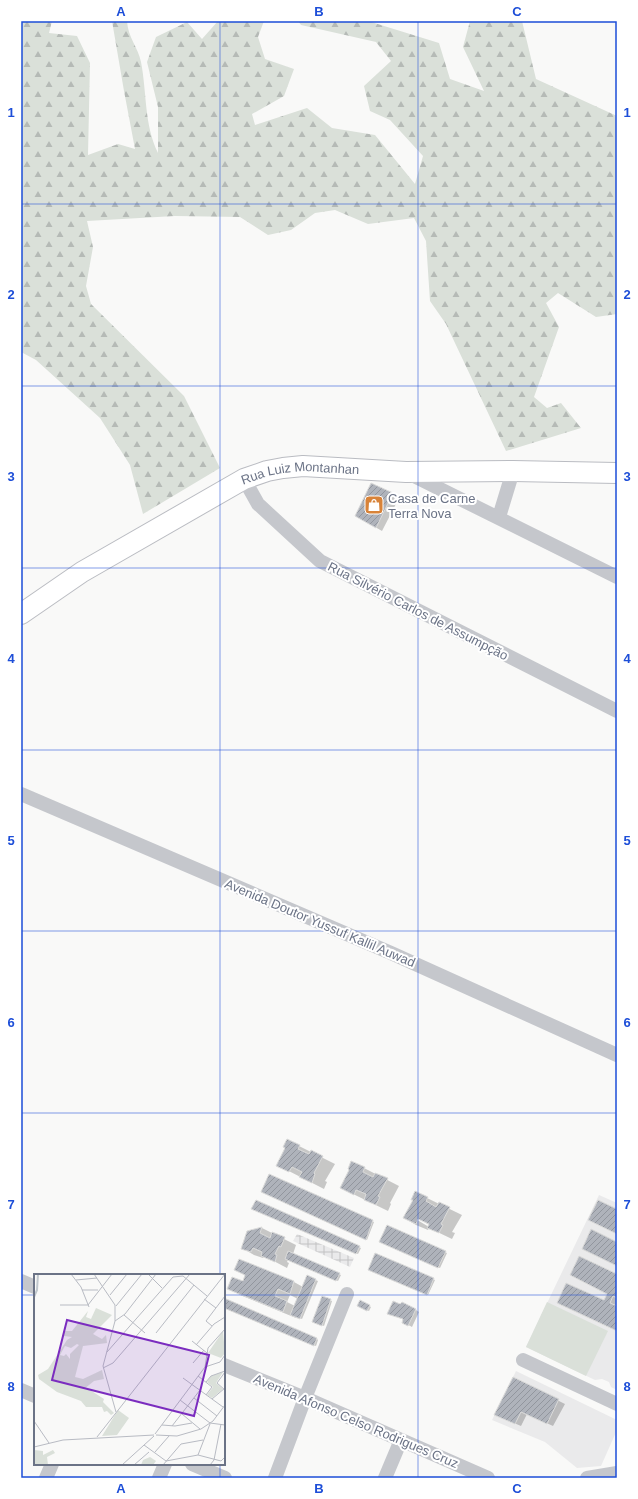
<svg xmlns="http://www.w3.org/2000/svg" width="638" height="1499" font-family="Arial,sans-serif">
	<defs>
		<pattern id="industrial-grid" width="8" height="8" patternUnits="userSpaceOnUse"><rect width="8" height="8" fill="#eaeaeb"/><path d="M0 4h8M4 0v8" fill="none" stroke="#c2c2c4"/></pattern>
		<pattern id="forest-firs" width="22" height="20" patternUnits="userSpaceOnUse"><rect width="22" height="20" fill="#dae0d9"/><path d="M5 1l3.5 6h-7zM16 11l3.5 6h-7z" fill="#b5bab6"/></pattern>
		<pattern id="building-hatch" width="6" height="6" patternUnits="userSpaceOnUse"><rect width="6" height="6" fill="#afb3bb"/><path d="M-1 1l2-2M0 6l6-6M5 7l2-2" fill="none" stroke="#92969e"/></pattern>
	</defs>
	<rect width="100%" height="100%" fill="#f9f9f8"/>
	<path fill="#eaeaeb" d="M599,1195l18,8v187l-6,-3 -2,-5 -7,-3 -7,1 -69,-33z
		M516,1371l101,49v10l-16,36 -24,2 -32,-26 -53,-22z"/>
	<path fill="url(#industrial-grid)" d="M297,1234l57,24 -4,9 -57,-26z"/>
	<path fill="url(#forest-firs)" d="M21,21h31l-3,12 28,3 13,27 -2,92 30,-11 17,5 -11,-58 -12,-70h15c1,17 11,26 14,41 6,31 3,62 17,91v-46l-11,-45 9,-25 31,-15 15,17 16,-18h46l-6,16 7,22 29,10 -10,27 -32,18 3,11 52,-17 25,20 43,7 40,49 8,-28 -33,-36 -20,-9 -6,-25 27,-25 -15,-19 -75,-17 -3,-4h70l71,22 11,36 34,12 -21,-44 7,-26h52l14,58 81,37v198l-21,3 -38,-24 -12,10 13,24 -25,70 13,11 14,-5 20,25 -75,23 -60,-127 -16,-23 -4,-60 -12,-23 -46,6 -33,-14 -20,3 -24,17 -23,5 -28,-18 -65,-1 -88,5 6,26 -7,39 5,18 93,92 36,72 -77,46 -13,-49 -30,-47 -64,-58 -15,-8z"/>
	<path fill="#dae0d9" d="M547,1302l61,29 -22,45 -60,-29z"/>
	<path fill="#0003" fill-rule="evenodd" d="M371,484l28,14 -17,33 -26,-15z
		M287,1140l48,24 -10,17 2,1 -3,7 -47,-24 9,-17z
		M364,1168l35,18 -9,17 1,1 -3,7 -35,-17z
		M269,1176l105,46 -7,18 -104,-48z
		M427,1198l35,17 -10,17 3,1 -3,6 -23,-11 -1,2 -12,-5 -12,-7zM415,1216l14,9v2l-15,-9z
		M256,1201l105,47 -3,6 -105,-46z
		M387,1226l60,27 -7,15 -59,-27z
		M262,1228l34,17 -3,9 48,21 -3,6 -50,-21 -1,2 2,1 -2,5 -23,-12 -1,2 -9,-3 -12,-7 5,-16z
		M240,1260l54,22 9,5 5,-10 10,4 -16,38 -6,-3v2l-56,-23 -12,-7 15,-5 3,-7 -10,-6zM290,1295l8,4 -3,7 -8,-4z
		M371,1270l62,9 2,1 -7,15z
		M617,1275v29l-1,3h1v23l-13,-29z
		M322,1297l10,4 -8,25 -9,-4z
		M224,1299l93,40 1,1 -2,6 -92,-38z
		M361,1301l10,6 -2,4 -11,-5z
		M416,1310l3,2 -7,15 -9,-5 1,-2 -11,-5z
		M513,1378l52,26 -12,22 -26,-12 -6,12 -19,-8z"/>
	<path fill="url(#building-hatch)" stroke="#dbdbda" d="M371,483l22,10 -17,35 -21,-12z
		M287,1139l13,6 -2,4 11,5 2,-4 12,6 -9,17 1,1 -3,9 -13,-6 3,-5 -10,-5 -3,5 -13,-6 9,-18 -2,-1z
		M351,1161l14,6 -2,5 10,5 2,-4 13,5 -10,18 2,1 -4,8 -12,-5 2,-6 -10,-4 -2,5 -14,-7 9,-18 -1,-1z
		M269,1174l104,46 -7,20 -105,-48z
		M415,1191l13,6 -2,4 10,6 3,-5 11,5 -9,17 2,1 -4,8 -12,-5 2,-4 -11,-5 -2,5 -13,-6 10,-18h-2z
		M256,1200l104,46 -4,8 -105,-45z
		M598,1200l19,9v25l-29,-14z
		M387,1225l59,26 -8,17 -59,-26z
		M262,1227l-2,6 10,5 2,-6 13,5 -4,10 -2,-1 -4,8 2,1 -2,7 -14,-6 1,-4 -9,-4 -2,4 -10,-3 6,-18z
		M591,1229l26,13v24l-35,-17z
		M288,1251l52,22 -4,8 -51,-22z
		M375,1253l59,25 -7,17 -59,-25z
		M579,1256l38,18v24l-4,-2 -3,7 7,3v25l-60,-28 9,-20 38,17 3,-6 -37,-19z
		M239,1259l55,22 -4,13 -12,-5 -3,7 12,5 -4,11 -56,-23 5,-12 11,4 2,-6 -11,-5z
		M307,1275l9,4 -16,40 -10,-4z
		M322,1296l9,3 -9,27 -10,-4z
		M224,1298l93,40 -3,8 -90,-38z
		M360,1300l10,5 -3,6 -10,-5z
		M393,1301l7,3 2,-2 14,7 -8,17 -6,-3 1,-4 -16,-5z
		M513,1377l46,22 -12,25 -26,-12 -6,12 -21,-9z"/>
	<g fill="none" stroke-linecap="round" stroke-linejoin="round">
		<defs>
			<g id="secondary">
				<path id="s1" d="M21,614l61,-42 162,-93 23,-8 16,-3 20,-2 103,6 107,-1 104,2"/>
			</g>
		</defs>
		<use href="#secondary" stroke="#babcc2" stroke-width="22"/>
		<path stroke="#c5c7cc" stroke-width="14" d="M410,474l207,103
			M244,479l14,25 62,57 297,150
			M499,517l14,-46
			M21,794l370,159 226,102
			M21,1281l14,6
			M523,1360l94,44
			M224,1365l81,33 183,80
			M21,1390l14,6
			M192,1464l33,14
			M46,1478l6,-14
			M159,1478l6,-14
			M275,1478l30,-80 42,-104
			M385,1478l16,-38
			M587,1478l30,-5"/>
		<use href="#secondary" stroke="#fff" stroke-width="20"/>
	</g>
	<path fill="none" stroke="#1d4ed8" stroke-width="1" stroke-opacity="0.55" d="M220,21v1254M418,21v1457M21,204h596M21,386h596M21,568h596M21,750h596M21,931h596M21,1113h596M21,1295h14M224,1295h393M220,1464v14"/>
	<defs>
		<symbol id="shop-square" viewBox="-11 -11 22 22"><rect x="-9" y="-9" width="18" height="18" rx="4" fill="#d88339" stroke="#fff"/><path d="M-5-2.5h2.3a2.7 3.5 0 0 1 5.4 0H5L5.5 6h-11ZM-1.5-2.5h3a1.5 2.3 0 0 0-3 0Z" fill="#fff"/></symbol>
	</defs>
	<g fill-rule="evenodd">
		<use href="#shop-square" x="363" y="494" width="22" height="22"/>
	</g>
	<g text-anchor="middle" dominant-baseline="central" stroke-width="4" stroke-linejoin="round" paint-order="stroke">
		<g font-size="13" fill="#6b7386" stroke="#fff">
			<text stroke="none"><textPath href="#s1" startOffset="318">Rua Luiz Montanhan</textPath></text>
			<text transform="translate(418 611) rotate(27)">Rua Silvério Carlos de Assumpção</text>
			<text transform="translate(320 923) rotate(23)">Avenida Doutor Yussuf Kallil Auwad</text>
			<text transform="translate(356 1421) rotate(23)">Avenida Afonso Celso Rodrigues Cruz</text>
		</g>
		<g font-size="13" fill="#6b7386" stroke="#fff" text-anchor="start">
			<text x="388" y="498">Casa de Carne<tspan x="388" dy="15">Terra Nova</tspan></text>
		</g>
	</g>
	<g transform="translate(34 1274)">
		<rect width="191" height="191" fill="#f9f9f8"/>
		<path d="M62,34l16,7 -19,19 9,5 4,-4 1,8 -24,3 -8,31 8,2 19,-9 2,9 -10,2 -10,8 6,1 14,9 -1,3 11,11 -3,2 -4,-4 -3,1 -2,-5h-16l-5,-6 -24,-9 -18,-13 -1,-4 10,-6 19,-29 5,-3 -8,-1v-5h8l16,-20 -2,6 5,2zM43,70l2,1 -9,9v5l-4,-5 -2,2 -4,-1 5,-9 6,2zM0,176l9,1v4l10,-5 2,3 -8,4 1,8h-14zM116,183l6,4 -3,4h-12l2,-5z" fill="#dae0d9" fill-rule="evenodd"/>
		<path d="M189,57l2,22 -4,5 -13,-5zM189,98l-7,11 7,6 -11,9 -5,-3 6,-8 -6,-5 4,-6zM84,136l11,8 -12,17 -15,1z" fill="#dae0d9"/>
		<path fill="none" stroke="#c0c7cd" stroke-width="2" d="M0,23l3,-7 1,-16"/>
		<path fill="none" stroke="#b8bbc3" stroke-width="1" d="M37,0l10,13 8,20M60,0l21,31v16l-12,45 13,46M114,0l14,14M42,6l21,-2M48,16h16M76,21l17,-21M170,25l12,9M26,31h28l24,-31M82,32l26,-32M90,41l21,18M81,47l10,-7 31,-40M178,52l-6,-5 19,-25M122,59l38,-48M158,67l15,12M162,71l18,-21 11,-7M73,78l66,-75 10,-1 24,20M159,89l11,-13M171,93l3,-19 17,-19M69,94l10,-5 77,-89M191,98l-8,11 8,7M164,102l14,11 -6,8M149,104l40,29M172,108l5,-6 14,-5M160,124l23,18M178,125l13,-11M146,126l30,23M148,140l18,15M0,147l15,22M176,149l15,2M128,151l13,1 17,-3M138,152l28,-36M121,160l50,-67 15,-5 5,-7M122,161l21,1 24,-7 12,-8 12,-16M63,163l128,-163M110,171l22,16 32,-6 23,6 4,-4M0,173l29,-7 91,-5M121,178l14,-16M164,181l12,-31M88,191l32,-29M100,191l15,-13M129,191l18,-21 22,-4M176,191l4,-5 7,-36"/>
		<path fill="#7b2cbf" fill-opacity="0.15" stroke="#7b2cbf" stroke-width="2" d="M33,46l142,35 -15,61 -142,-36z"/>
		<rect width="191" height="191" fill="none" stroke="#6b7386" stroke-width="2"/>
	</g>
	<rect width="638" height="1499" fill="none" stroke="#ffffff" stroke-width="44"/>
	<rect x="22" y="22" width="594" height="1455" fill="none" stroke="#1d4ed8" stroke-width="1.5"/>
	<g font-size="13" text-anchor="middle" font-weight="bold" fill="#1d4ed8">
		<text x="121" y="16">A</text>
		<text x="319" y="16">B</text>
		<text x="517" y="16">C</text>
		<text x="11" y="117">1</text>
		<text x="627" y="117">1</text>
		<text x="11" y="299">2</text>
		<text x="627" y="299">2</text>
		<text x="11" y="481">3</text>
		<text x="627" y="481">3</text>
		<text x="11" y="663">4</text>
		<text x="627" y="663">4</text>
		<text x="11" y="845">5</text>
		<text x="627" y="845">5</text>
		<text x="11" y="1027">6</text>
		<text x="627" y="1027">6</text>
		<text x="11" y="1209">7</text>
		<text x="627" y="1209">7</text>
		<text x="11" y="1391">8</text>
		<text x="627" y="1391">8</text>
		<text x="121" y="1493">A</text>
		<text x="319" y="1493">B</text>
		<text x="517" y="1493">C</text>
	</g>
</svg>
